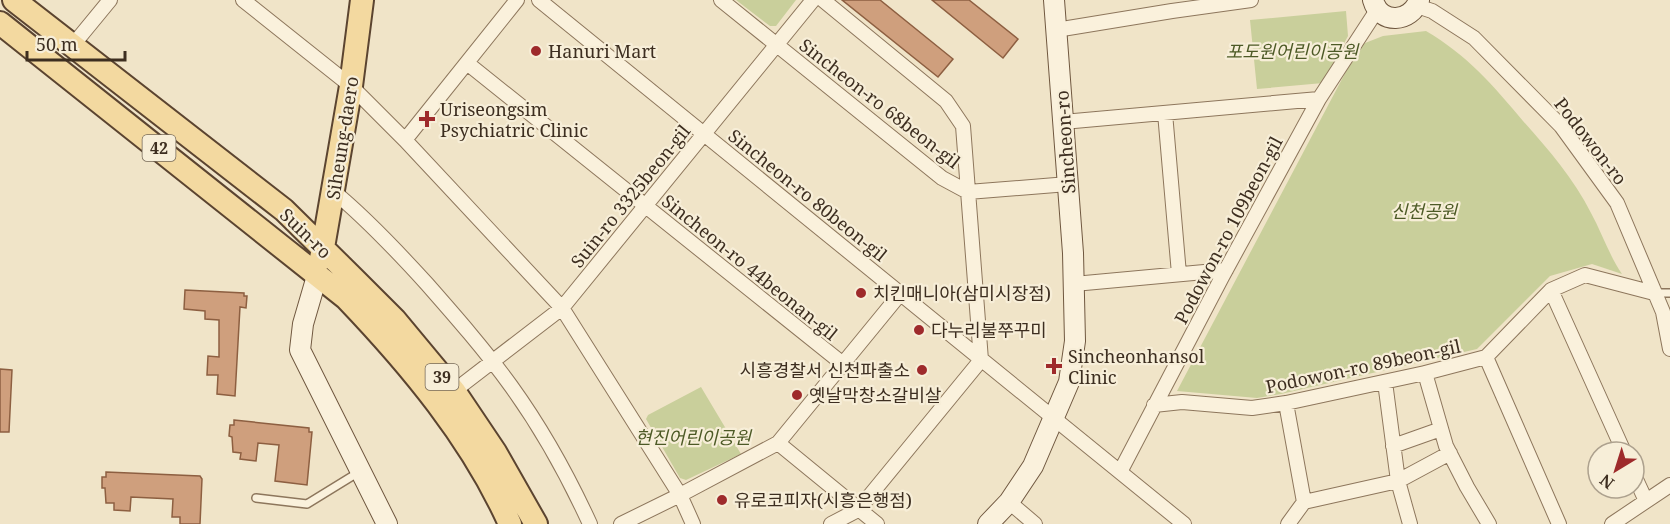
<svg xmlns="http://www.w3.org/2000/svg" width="1670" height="524" font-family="'Noto Serif','Noto Sans KR',serif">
	<rect width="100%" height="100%" fill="#f0e4c8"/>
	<path fill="#c9cf9b" d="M736,0h60l-20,26h-6z
		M1346,11l2,25 -25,47 -66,6 -7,-69z
		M1426,31c41,24 67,54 97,90 25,28 51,58 68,92 11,20 18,42 31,61l-30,-10 -42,12 -73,73 -196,45 -24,4 -80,-7 183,-346 23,-9z
		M701,387l40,67 -55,26 -6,-2 -34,-59 2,-4z"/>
	<path fill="#cf9f7d" stroke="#8d5f41" stroke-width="1.5" d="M842,0h38l73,59 -15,18z
		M932,0h37l49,39 -15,19z
		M185,290l59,3v3h3l-1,12 -6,-1 -5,89 -18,-2 1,-19h-11l1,-19 11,1v-37l-14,-1v-8l-21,-2z
		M0,369l12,1 -3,62h-9z
		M234,420l75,8v4h3l-5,53 -32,-4 4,-36 -21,-2 -2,18 -16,-2 1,-6 -8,-1 -1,-15 -3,-1 1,-11h4z
		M106,472l94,4 2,3 -2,45h-20v-7h-8l1,-18 -42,-2 -1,14 -16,-1v-7h-8l-1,-15h-3v-11h4z"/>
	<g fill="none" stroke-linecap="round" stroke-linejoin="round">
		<defs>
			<path id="lane" d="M1654,293h16
				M256,498l51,6 52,-32"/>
			<path id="street" d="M243,0l108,86 54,54 157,168 118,187 13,29
				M539,0l645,524
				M721,0l221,178 26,14 100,-8
				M823,0l123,101 17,25 18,234 -123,150 -27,14
				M1417,6l15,5 42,27 87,88 56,77 46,109 7,37
				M1056,30l116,-19 79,-11
				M73,45l37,-45
				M467,63l376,301
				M1165,113l14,161
				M1063,122l256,-23
				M405,140l112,-140
				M333,191c34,28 64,60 94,93 29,33 58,66 84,102 31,43 57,90 79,138
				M1074,284l152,-14
				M1551,290l73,162
				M1486,357l73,167
				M1425,373l21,73 21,41 22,37
				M1385,382l13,99 12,43
				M454,391l108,-83 251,-308
				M1286,403l18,99 -16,22
				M1154,405l28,-3 70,6 34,-5 139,-30 61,-16 65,-67 34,-15 69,18
				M778,443l99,81
				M1393,446l48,-17
				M1120,472l102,-195 97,-178 58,-89
				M1634,475l12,26
				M1009,502l26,22
				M1304,502l94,-21 52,-28
				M621,524l59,-29 98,-52 122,-149
				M1612,524l58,-39"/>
			<path id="secondary" d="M1373,0c7,25 38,23 46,0
				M317,276l-14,48 -3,26 87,174
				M988,524l21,-22 24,-36 36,-84 6,-41 -2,-88 -19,-253"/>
			<path id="primary" d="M14,0l270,210 68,67 43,43 59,71 41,61 41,72
				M0,23l346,275c64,67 126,141 164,226
				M321,259l30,-173 11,-86"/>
		</defs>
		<use href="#lane" stroke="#8d765c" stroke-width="10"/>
		<use href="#street" stroke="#8d765c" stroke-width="16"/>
		<use href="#secondary" stroke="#6f573f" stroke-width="22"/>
		<use href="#primary" stroke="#5b4430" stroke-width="26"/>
		<use href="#lane" stroke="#faf1dc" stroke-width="7"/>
		<use href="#street" stroke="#faf1dc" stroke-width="14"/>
		<use href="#secondary" stroke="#faf1dc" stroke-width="20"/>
		<use href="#primary" stroke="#f3d9a0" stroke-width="22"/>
	</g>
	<g fill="#9e2a2b" stroke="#f7eed8" stroke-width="2">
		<circle cx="536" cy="51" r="6"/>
		<path d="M424 110h6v6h6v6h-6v6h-6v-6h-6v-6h6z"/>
		<circle cx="861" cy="293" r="6"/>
		<circle cx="919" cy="330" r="6"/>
		<path d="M1051 357h6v6h6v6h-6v6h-6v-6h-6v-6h6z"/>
		<circle cx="922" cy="370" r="6"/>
		<circle cx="797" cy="395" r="6"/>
		<circle cx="722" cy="500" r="6"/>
	</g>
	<g text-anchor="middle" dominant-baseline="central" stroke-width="4.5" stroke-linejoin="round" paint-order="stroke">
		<g fill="#f7eed8" stroke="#756857" stroke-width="1.5">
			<rect x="142.5" y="135" width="33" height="26" rx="4.5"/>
			<rect x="425.5" y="364" width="33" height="26" rx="4.5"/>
		</g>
		<g font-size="16" font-weight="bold" fill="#3d2e20">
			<text x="159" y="148">42</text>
			<text x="442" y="377">39</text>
		</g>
		<g font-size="18" fill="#3d2e20" stroke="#f7eed8" text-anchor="start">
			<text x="548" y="51">Hanuri Mart</text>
			<text x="440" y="109">Uriseongsim<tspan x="440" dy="21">Psychiatric Clinic</tspan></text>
			<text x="873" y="293">치킨매니아(삼미시장점)</text>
			<text x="931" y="330">다누리불쭈꾸미</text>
			<text x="1068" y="356">Sincheonhansol<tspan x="1068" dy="21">Clinic</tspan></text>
			<text x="910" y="370" text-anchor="end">시흥경찰서 신천파출소</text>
			<text x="809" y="395">옛날막창소갈비살</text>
			<text x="734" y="500">유로코피자(시흥은행점)</text>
		</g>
		<g font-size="18" font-style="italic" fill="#4d5a26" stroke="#f7eed8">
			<text x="1292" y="51">포도원어린이공원</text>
			<text x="1424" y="211">신천공원</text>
			<text x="693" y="437">현진어린이공원</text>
		</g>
		<g font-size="18" fill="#3d2e20" stroke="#f7eed8">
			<text transform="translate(880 103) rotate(38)">Sincheon-ro 68beon-gil</text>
			<text transform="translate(342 138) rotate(-81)">Siheung-daero</text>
			<text transform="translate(1591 141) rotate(52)">Podowon-ro</text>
			<text transform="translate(1065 142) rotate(-94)">Sincheon-ro</text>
			<text transform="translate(808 195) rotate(39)">Sincheon-ro 80beon-gil</text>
			<text transform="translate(630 196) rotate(-51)">Suin-ro 3325beon-gil</text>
			<text transform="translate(1228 230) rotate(-62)">Podowon-ro 109beon-gil</text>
			<text transform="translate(306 233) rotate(44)">Suin-ro</text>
			<text transform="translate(750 267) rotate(39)">Sincheon-ro 44beonan-gil</text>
			<text transform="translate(1363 366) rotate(-12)">Podowon-ro 89beon-gil</text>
		</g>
	</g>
	<g transform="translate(1616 470) rotate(218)"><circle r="28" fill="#f7eed8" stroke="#ada18e" stroke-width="1.5"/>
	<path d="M0-4.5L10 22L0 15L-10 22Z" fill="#9e2a2b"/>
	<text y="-9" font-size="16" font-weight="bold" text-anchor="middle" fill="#3d2e20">N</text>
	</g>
	<path d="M27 51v9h98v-9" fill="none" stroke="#3d2e20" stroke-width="3"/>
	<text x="36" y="51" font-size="18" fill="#3d2e20" stroke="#f7eed8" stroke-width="4.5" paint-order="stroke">50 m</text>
</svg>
